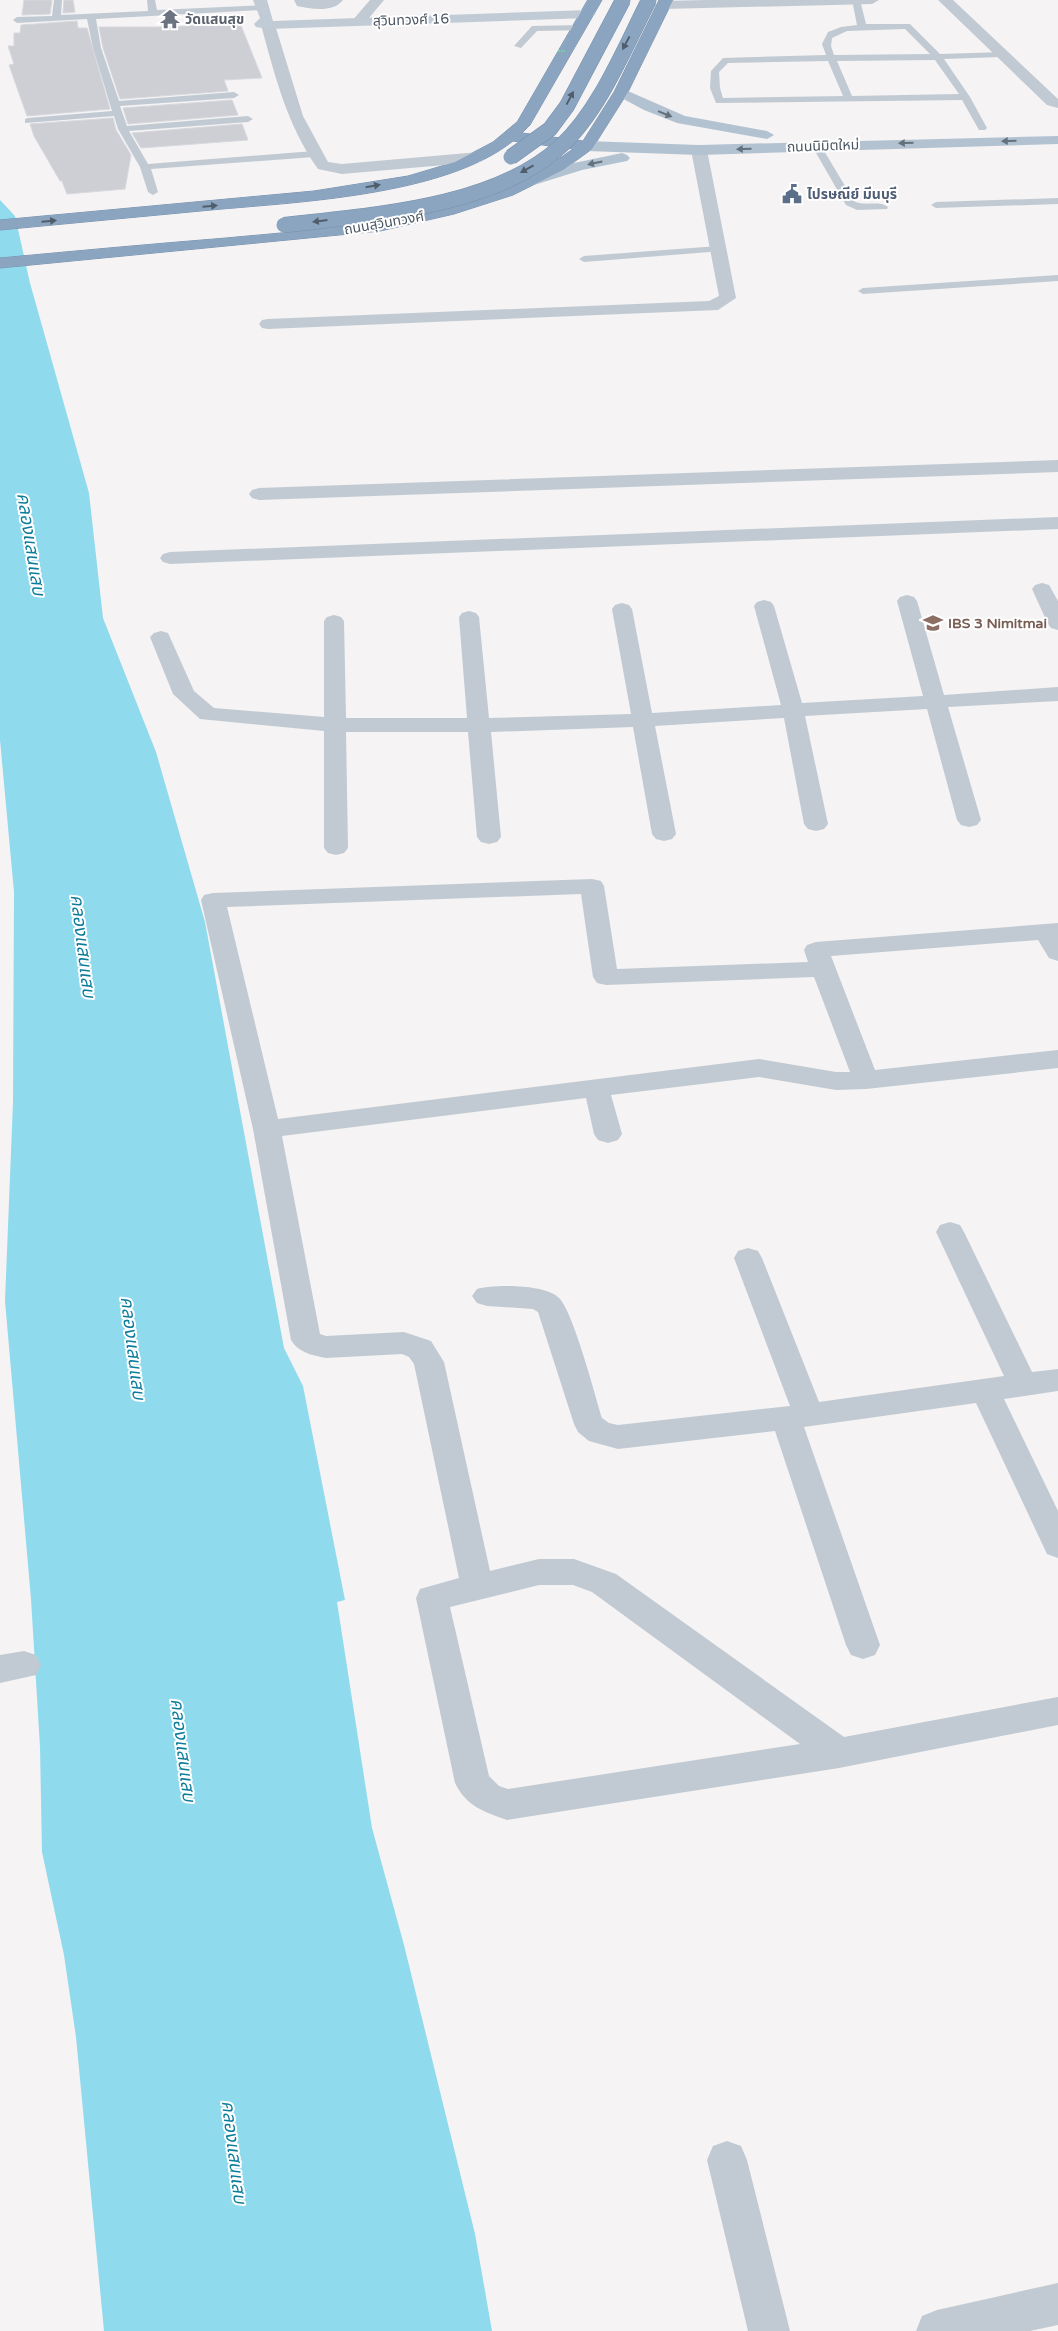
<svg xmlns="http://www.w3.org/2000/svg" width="1058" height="2331" font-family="'Varela Round','Noto Sans Thai',sans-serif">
	<rect width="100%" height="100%" fill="#f5f3f3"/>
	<path fill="#90daee" d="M0,200l15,16 15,67 59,210 14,125 53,134 49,170 79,426 19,38 42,214 -8,2 35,226 32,117 71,289 17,97h-388l-28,-294 -12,-82 -22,-103 -2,-105 -9,-148 -26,-298 8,-199 1,-210 -14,-152z"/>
	<path fill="#cdcfd5" stroke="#d7d9de" d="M24,0h28l-2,14 -28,1z
		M64,0h9l2,12 -12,1z
		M77,21l1,7h9l23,81 -83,7 -18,-51 5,-1 -6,-18h6v-13h6l1,-8z
		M240,23l22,55 -38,2 4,11 -108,8 -17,-51 -4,-21h69z
		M232,100l6,15 -110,9 -5,-16z
		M113,118l3,12 15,25 -6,34 -58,5 -5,-13h-2l-26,-45 -4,-12z
		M242,124l6,16 -107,8 -9,-15z"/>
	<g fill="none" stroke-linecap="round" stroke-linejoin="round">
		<defs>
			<path id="highway" d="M588,0h14l-72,125 -8,8 61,8 31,-49 45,-92h14l-45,92 -36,57 -29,21 -50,25 -59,19 -74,17 -380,37v-10c75,-7 151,-14 226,-20 118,-11 248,-18 347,-89l-60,-8c-69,55 -216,61 -302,69 -70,7 -141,13 -211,20v-10l314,-29 94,-15 47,-14 38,-20 24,-20z"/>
		</defs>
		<use href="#highway" stroke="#7690ad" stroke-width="1"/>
		<path fill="#c1cad2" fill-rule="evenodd" d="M54,0h8l-1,15 87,-4 -1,-11h8l2,10 108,-5v4l-3,1 -166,9 5,29 18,53 115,-9 5,3 -5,3 -114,8 7,20 121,-10 5,3 -5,3 -119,9 19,33 166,-13 5,3 -5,3 -163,12 7,23 -5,3 -5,-3 -8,-25 -22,-38 -4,-13 -89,7v-4l3,-1 84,-7 -19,-63 -6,-29 -70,4 -4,-3 4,-3 35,-1z
			M852,0h8l6,24h44l30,30 64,-2 1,2 -4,3 -57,2 26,38 17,31 -2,2h-6l-17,-30 -246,3 -6,-15 1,-17 12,-13 103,-3 -4,-11 6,-12 13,-5 16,-2zM905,29l25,25 -96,1 -3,-9 1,-8 15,-7zM935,60l24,34 -107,2 -15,-35zM828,61l15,35 -120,2 -3,-10 -1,-16 9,-9z
			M581,25l4,3 -1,2 -47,1 -16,17 -7,-2 18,-20z
			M814,144h6l34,57c10,6 25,-1 34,6l-1,2 -30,1 -11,-5 -34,-59z
			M1058,198v6l-122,4 -5,-3 5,-3z
			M718,246l5,3 -1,2 -138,11 -5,-3 5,-3z
			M1058,275v6l-195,13 -5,-3 5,-3z"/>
		<path fill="#c1cad2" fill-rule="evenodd" d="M294,0h49c-10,13 -32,9 -46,6z
			M370,0h14l-20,24h-10l-2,-3z
			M706,0h173l-7,4 -208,5 -7,-4 7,-4z
			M938,0h15l105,99v9l-11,-3z
			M268,21l7,4 28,91 25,46 14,2 137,-12 8,5 -8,5 -137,12 -24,-5c-31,-44 -43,-93 -57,-144z
			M699,145l8,5 29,148 -18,12 -450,19 -6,-1 -3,-4 3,-4 6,-1 441,-18 10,-5 -28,-146z
			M1058,460v12l-799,28 -7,-2 -3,-4 3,-4 7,-2z
			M1058,517v12l-888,35 -7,-2 -3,-4 3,-4 7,-2z
			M1042,583l7,2 9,16v29l-7,-2 -3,-4 -16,-35 3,-4z
			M907,595l7,2 3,4 27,94 114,-8v14l-110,6 33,113 -4,5 -8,2 -8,-2 -4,-5 -30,-111 -122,7 23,108 -4,5 -8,2 -8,-2 -4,-5 -20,-106 -129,8 21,108 -4,5 -8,2 -8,-2 -4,-5 -19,-107 -142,5 10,105 -4,5 -8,2 -8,-2 -4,-5 -9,-105h-122l2,116 -4,5 -8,2 -8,-2 -4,-5v-117l-124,-12 -27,-25 -23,-57 4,-4 7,-2 7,2 26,58 20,17 110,9v-96l3,-4 7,-2 7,2 3,4 2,97h121l-8,-101 3,-4 7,-2 7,2 3,4 10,101 142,-4 -19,-105 3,-4 7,-2 7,2 3,4 20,104 129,-8 -27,-99 3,-4 7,-2 7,2 3,4 28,97 121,-7 -26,-95 3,-4z
			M592,879l9,2 3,5 13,83 191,-7 -4,-12 3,-5 9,-3 242,-19v38l-9,-3 -11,-18 -207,16 44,114 183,-20v18l-192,21 -30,1 -77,-13 -148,18 11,39 -4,6 -10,3 -10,-3 -4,-6 -8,-36 -304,38 38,198 6,2 78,-4 27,9 13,21 46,209 49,-12h35l42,15 228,163 214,-40v28l-219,43 -332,52c-23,-8 -41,-14 -52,-37l-39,-185 4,-9 39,-11 -45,-214 -5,-7 -7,-3 -76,4c-14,-3 -27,-5 -35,-18l-38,-211 -52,-229 3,-5 9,-2zM581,894l12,83 4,6 9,2 208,-8 36,95h-14l-77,-13 -481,60 -51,-212zM539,1585h34l19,7 208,152 -292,45 -9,-3 -10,-10 -39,-169z
			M950,1222l10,3 4,7 68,140 26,-3v22l-54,8 54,112v47l-11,-4 -71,-151 -172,24 76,218 -5,10 -12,4 -12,-4 -5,-10 -71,-214 -157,18 -29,-8 -11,-9 -4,-8 -36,-112 -5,-3 -46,-3 -10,-3 -5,-7 5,-7c17,-5 69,-5 82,9 14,13 36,97 43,120l7,5 9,2 172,-19 -56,-148 4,-7 10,-3 10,3 4,7 57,144 185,-26 -68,-144 4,-7z
			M24,1651l12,4 5,10 -5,10 -36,8v-28z
			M727,2141l14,5 6,14 43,171h-42l-41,-171 6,-14z
			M1058,2283v42l-28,6h-114l6,-15 15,-6z"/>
		<path fill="#c1cbd6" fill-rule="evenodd" d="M253,0h14l6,21 316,-11 7,4 -7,4 -321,11 -12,-2 -2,-3 6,-6z"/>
		<path fill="#b3c2d1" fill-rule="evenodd" d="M621,88l64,28 82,15 7,4 -7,4 -90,-16 -33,-13 -28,-15 -2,-3 2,-3z
			M1058,136v8l-359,11 -112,-4 -8,-5 8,-5 112,4z
			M622,153l5,2 3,3 -3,3 -45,9 -48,15 -8,-5 3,-3 45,-14z"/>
		<use href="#highway" fill="#8ba5c1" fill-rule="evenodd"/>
		<defs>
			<path id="highway-bridge" d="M511,157l39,-28 17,-23 56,-106
				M284,225c87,-10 210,-17 277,-79 39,-36 64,-99 88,-146"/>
		</defs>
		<use href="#highway-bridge" stroke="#7690ad" stroke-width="16" stroke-linecap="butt"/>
		<path stroke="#7ad0a6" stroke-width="2" stroke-dasharray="2 1" stroke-linecap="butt" d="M558,51h7"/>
		<use href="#highway-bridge" stroke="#8ba5c1" stroke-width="15"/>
	</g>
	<defs><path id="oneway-solid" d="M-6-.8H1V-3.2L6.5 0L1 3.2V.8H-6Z" transform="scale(1.25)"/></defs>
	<g fill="#505e6b">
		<use href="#oneway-solid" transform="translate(626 43) rotate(118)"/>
		<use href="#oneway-solid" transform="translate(570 98) rotate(-62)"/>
		<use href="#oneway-solid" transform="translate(527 169) rotate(151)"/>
		<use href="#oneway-solid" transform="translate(373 186) rotate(-10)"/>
		<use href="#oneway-solid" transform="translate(210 206) rotate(-5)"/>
		<use href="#oneway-solid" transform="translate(49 221) rotate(-5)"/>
		<use href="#oneway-solid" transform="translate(320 221) rotate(173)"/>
	</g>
	<g fill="#64717d">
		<use href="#oneway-solid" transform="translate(665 114) rotate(22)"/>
		<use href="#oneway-solid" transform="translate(1009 141) rotate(179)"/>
		<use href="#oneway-solid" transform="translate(906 143) rotate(178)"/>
		<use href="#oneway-solid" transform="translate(744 149) rotate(178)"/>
		<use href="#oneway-solid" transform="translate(595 163) rotate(168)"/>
	</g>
	<defs>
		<symbol id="temple-bare" viewBox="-9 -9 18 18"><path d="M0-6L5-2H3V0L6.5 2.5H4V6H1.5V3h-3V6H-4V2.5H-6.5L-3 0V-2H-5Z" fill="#6b7280" stroke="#fff" stroke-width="2.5" paint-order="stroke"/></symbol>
		<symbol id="civic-bare" viewBox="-9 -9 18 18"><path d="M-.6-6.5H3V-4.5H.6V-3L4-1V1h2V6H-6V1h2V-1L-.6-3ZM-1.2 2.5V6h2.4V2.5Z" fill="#5c6f8a" stroke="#fff" stroke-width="2.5" paint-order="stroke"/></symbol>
		<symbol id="school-bare" viewBox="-9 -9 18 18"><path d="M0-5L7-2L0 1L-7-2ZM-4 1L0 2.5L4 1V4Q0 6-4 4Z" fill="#8d6e63" stroke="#fff" stroke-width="2.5" paint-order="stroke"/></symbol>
	</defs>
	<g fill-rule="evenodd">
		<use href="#temple-bare" x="156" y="5" width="28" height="28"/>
		<use href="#civic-bare" x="778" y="180" width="28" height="28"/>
		<use href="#school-bare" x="919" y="609" width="28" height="28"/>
	</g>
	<g text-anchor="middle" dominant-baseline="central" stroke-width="4" stroke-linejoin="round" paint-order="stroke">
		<g font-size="14" font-weight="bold" fill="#5b616d" stroke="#fff" text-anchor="start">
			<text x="185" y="19">วัดแสนสุข</text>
		</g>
		<g font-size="14" fill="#4a5661" stroke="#fff">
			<text transform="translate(411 20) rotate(-2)">สุวินทวงศ์ 16</text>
			<text transform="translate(823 146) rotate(-2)">ถนนนิมิตใหม่</text>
			<text transform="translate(384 223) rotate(-10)">ถนนสุวินทวงศ์</text>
		</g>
		<g font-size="14" font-weight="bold" fill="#4e5e75" stroke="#fff" text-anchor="start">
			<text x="807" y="194">ไปรษณีย์ มีนบุรี</text>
		</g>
		<g font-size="14" font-weight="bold" fill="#785e54" stroke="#fff" text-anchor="start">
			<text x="948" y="623">IBS 3 Nimitmai</text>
		</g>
		<g font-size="18" font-style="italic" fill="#0c7c9b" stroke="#fff">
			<text transform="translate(31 544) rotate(81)">คลองแสนแสบ</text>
			<text transform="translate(83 946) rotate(83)">คลองแสนแสบ</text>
			<text transform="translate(133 1348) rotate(83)">คลองแสนแสบ</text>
			<text transform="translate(183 1750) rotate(83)">คลองแสนแสบ</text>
			<text transform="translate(234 2152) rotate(83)">คลองแสนแสบ</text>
		</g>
	</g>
</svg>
